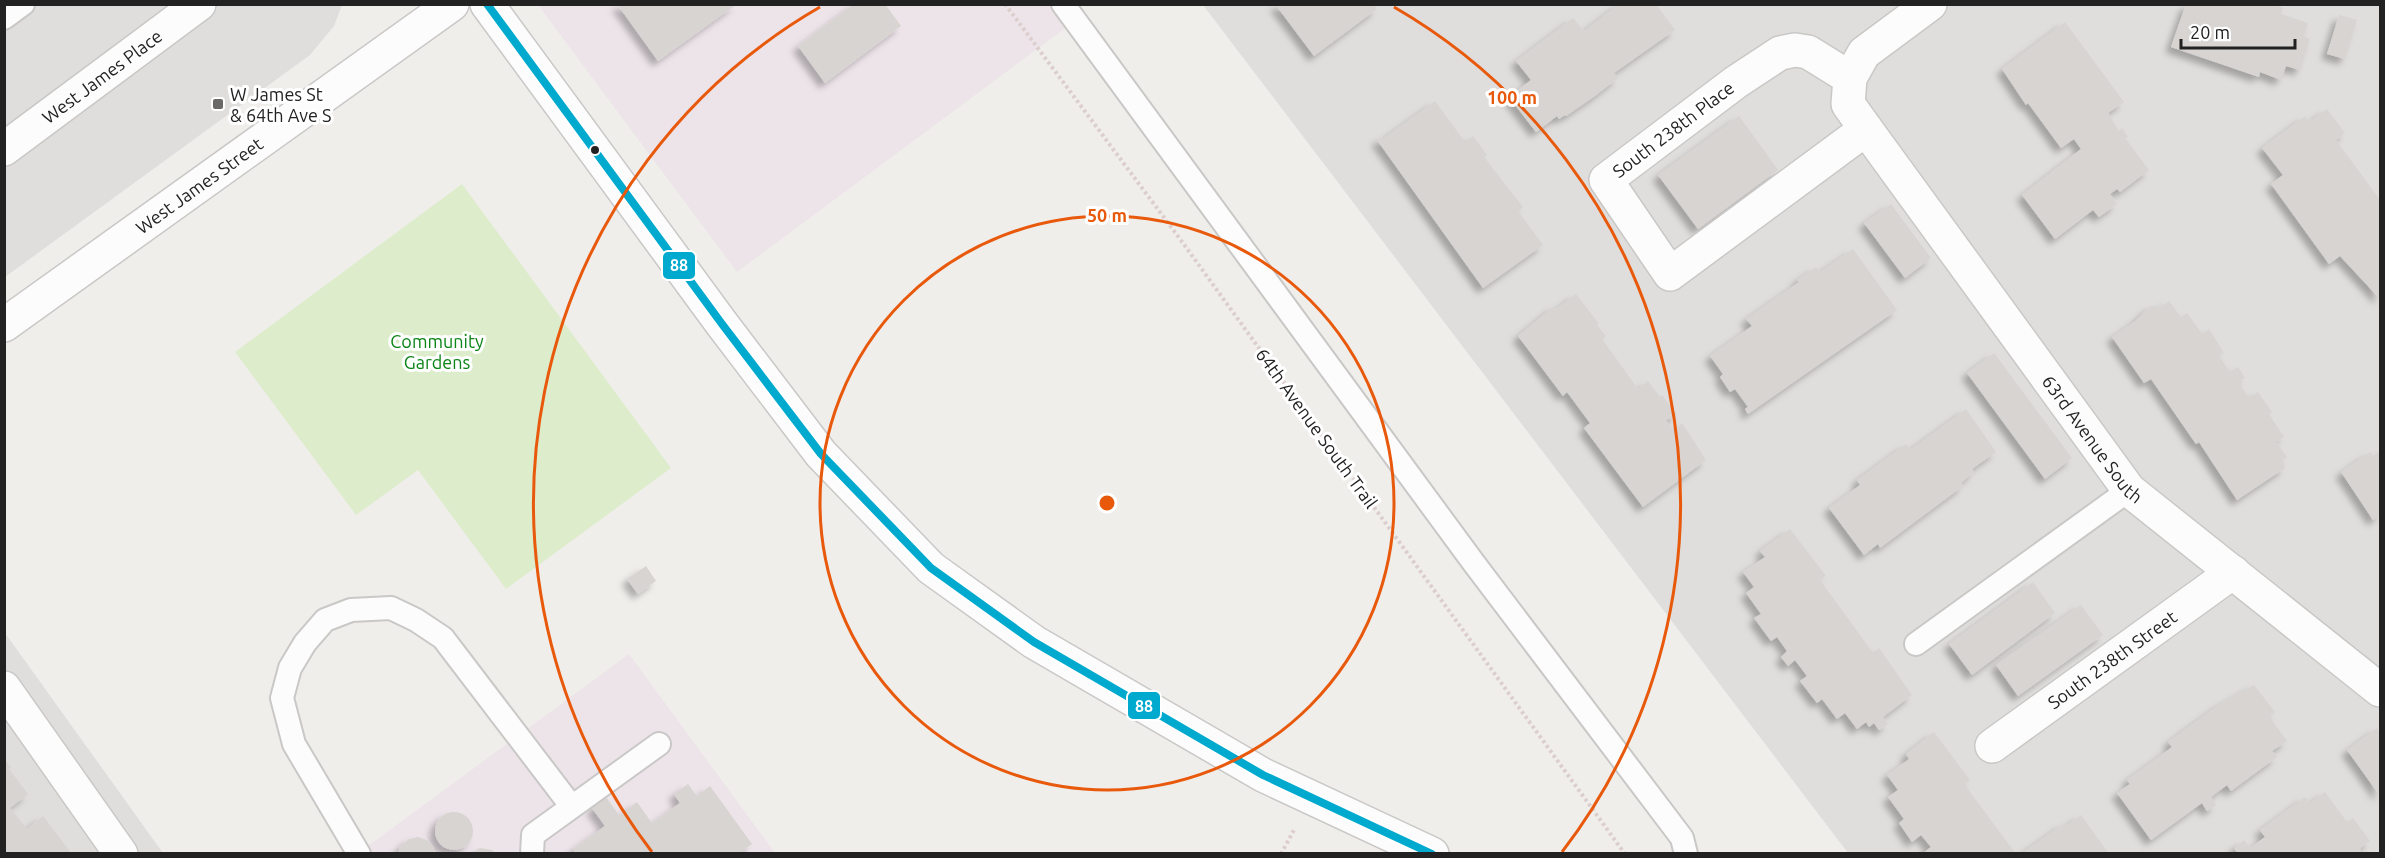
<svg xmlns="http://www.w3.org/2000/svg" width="2385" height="858" font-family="Ubuntu,sans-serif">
	<defs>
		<filter id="shadow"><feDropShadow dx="-5.5" dy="5.5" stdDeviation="3" flood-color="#0004"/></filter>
	</defs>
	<rect width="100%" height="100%" fill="#f0eeeb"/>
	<path fill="#dfdedc" d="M5,5h337l-8,21 -24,29 -305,222z
		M1203,5h1177v848h-532z
		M5,633l158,220h-158z"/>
	<path fill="#ede4e9" d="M1063,4l12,17 -338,251 -199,-267z
		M629,654l146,199 -418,1z"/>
	<path fill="#ddeccb" d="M462,184l209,284 -165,121 -88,-119 -62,45 -121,-163z"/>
	<path fill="#d7d4d2" filter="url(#shadow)" d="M617,4h120l-79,57z
		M854,4h31l16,22 -76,57 -27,-37z
		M1275,4h98l4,5 -63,47z
		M1619,4h37l19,26 -61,43 4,5 -23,18 -29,20 -1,-1 -6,4 -2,-3 -21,16 -27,-35 22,-17 -15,-19 57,-43 11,13z
		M2186,4h86l11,4 -2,6 27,9 -4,13 6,3 -10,31 -14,-4 -5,14 -21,-8 -1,5 -88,-30z
		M2339,15l18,5 -12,39 -18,-5z
		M2065,22l59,80 -16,11 11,18 3,-3 6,9 -3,1 24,32 -29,22 -3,-3 -7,5 7,10 -18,13 -6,-7 -38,29 -33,-44 59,-46 -7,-10 -13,9 -33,-45 -2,2 -24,-36z
		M1435,101l30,41 8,-6 14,19 -3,2 39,50 -5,4 25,34 -60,43 -106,-148 5,-3 1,2z
		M2327,109l18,24 -9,7 44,60v99l-40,-43 -11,8 -58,-80 12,-9 -21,-27 43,-32 4,6z
		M1739,116l39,54 -80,59 -40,-54z
		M1891,204l40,54 -26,20 -41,-55z
		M1853,249l44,61 -149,104 -3,-5 3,-2 -13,-18 -5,3 -10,-15 3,-3 -13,-18 42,-30 -6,-7 53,-37 -2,-2 19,-13 4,5z
		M1576,294l23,30 -2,1 9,11 -4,3 36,50 10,-8 12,16 2,-2 15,20 -11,5 8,12 8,-9 24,37 -63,47 -59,-79 6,-5 -23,-31 -4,4 -45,-60 36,-30 2,3z
		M2169,301l12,16 6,-4 15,21 7,-5 15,24 -5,3 11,16 8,-5 7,11 -7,4 11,16 9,-6 14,20 -3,2 15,23 -8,5 11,15 -6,4 4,7 -48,32 -38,-58 -3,2 -45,-65 -7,4 -32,-46 22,-15 17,-16 11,1z
		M1994,353l78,105 -27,21 -78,-106z
		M1966,409l30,43 -24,17 2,3 -13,11 2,3 -83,62 -2,-4 -14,11 -35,-47 31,-23 -3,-5 49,-36 4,6z
		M2380,451v64l-7,5 -32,-48 29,-20 3,4z
		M1790,529l36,47 -6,4 53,73 6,-5 33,47 -29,22 5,7 -9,6 -5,-7 -5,4 -3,-5 -9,7 -12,-16 -8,6 -15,-20 -5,4 -17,-22 7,-5 -12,-16 -7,6 -7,-9 6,-6 -10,-14 -6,4 -17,-23 7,-4 -15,-21 8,-6 -11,-15 22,-15 -5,-6z
		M646,566l10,15 -18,13 -11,-15z
		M2033,582l22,31 -83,62 -23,-31z
		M2081,605l22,30 -85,61 -22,-31z
		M2254,685l21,27 -6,4 18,25 -15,10 5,6 -46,34 -4,-6 -16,12 5,8 -9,6 -5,-8 -51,37 -34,-47 13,-9 -3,-4 45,-33 -4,-5 52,-38z
		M2377,728l3,4v64l-33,-46z
		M1934,732l36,48 -6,4 52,70h-94l9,-7 -10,-12 -9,7 -13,-19 5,-4 -16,-22 10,-7 -11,-15 22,-16 -3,-5z
		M4,759l7,8 -2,2 19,25 -18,14 17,21 16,-13 29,38h-68z
		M688,784l9,12 13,-10 42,58 -14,10h-162l-3,-5 32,-23 -13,-18 14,-11 13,18 18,-13 15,21 28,-20 -6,-9z
		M2325,792l22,30 6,-4 17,23 -10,7 1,2 -4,4h-119l-4,-6 10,-8 6,8 15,-11 -5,-7 45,-33 5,6z
		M435 831a19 19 0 1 1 38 0a19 19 0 1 1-38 0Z
		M2081,815l28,39h-88l43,-31 2,3z
		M418,837l9,3 6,7 2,7h-37l2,-7 9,-8z
		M480,848l12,2 4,4h-26z"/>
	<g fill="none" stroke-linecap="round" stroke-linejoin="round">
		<defs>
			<path id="service" d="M1063,4l410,558 209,276 4,16
				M4,18l19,-14
				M1916,644l213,-154
				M359,854l-65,-110 -12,-46 8,-30 15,-25 20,-23 26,-10 40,-2 25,12 27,18 129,169
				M532,854l1,-19 126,-91"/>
			<g id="minor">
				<path d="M1850,78l-42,-26 -13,-2 -15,3 -44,29 -130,98 64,94 196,-145 -18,-25 2,-26 14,-25 66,-49"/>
				<path id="s1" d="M1866,129l263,361 251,200"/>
				<path id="s2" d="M4,149l195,-145"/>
				<path d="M4,688l117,166"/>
				<path id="s3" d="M1992,746l241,-174"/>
			</g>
			<g id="tertiary">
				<path d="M487,4l235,320 99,130 110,114 103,74 229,133 169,79"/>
				<path id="s4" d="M4,325l448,-321"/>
			</g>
		</defs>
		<use href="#service" stroke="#c9c8c7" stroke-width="26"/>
		<use href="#minor" stroke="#c9c8c7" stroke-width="36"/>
		<use href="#tertiary" stroke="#c9c8c7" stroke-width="36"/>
		<path stroke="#dccecd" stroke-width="4" stroke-dasharray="3 3" stroke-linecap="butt" d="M1005,4l175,235 445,615
			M1281,854l13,-24"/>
		<use href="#service" stroke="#fdfcfc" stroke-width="22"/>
		<use href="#minor" stroke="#fdfcfc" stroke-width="33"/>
		<use href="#tertiary" stroke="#fdfcfc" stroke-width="33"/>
		<defs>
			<path id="bus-1" d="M487,4l235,320 99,130 110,114 103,74 229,133 169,79"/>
		</defs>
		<use href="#bus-1" stroke="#fff" stroke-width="12"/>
		<use href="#bus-1" stroke="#00a9ce" stroke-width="8"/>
	</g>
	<g fill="none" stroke="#e8590c" stroke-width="3">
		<circle cx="1107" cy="503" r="287"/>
		<path d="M652 852A573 573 0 0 1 820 7M1394 7A573 573 0 0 1 1562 852"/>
	</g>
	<rect fill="#6a6968" stroke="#fff" stroke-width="2" x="212" y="98" width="12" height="12" rx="3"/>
	<circle fill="#222" stroke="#fff" stroke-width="2" cx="595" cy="150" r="5"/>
	<g text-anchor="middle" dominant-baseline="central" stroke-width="6" stroke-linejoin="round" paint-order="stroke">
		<g font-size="18" fill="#222" stroke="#fff">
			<text stroke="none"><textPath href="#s2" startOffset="122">West James Place</textPath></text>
			<text transform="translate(1673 129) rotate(-37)">South 238th Place</text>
			<text stroke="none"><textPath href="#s4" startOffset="240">West James Street</textPath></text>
			<text transform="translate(1317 428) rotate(54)">64th Avenue South Trail</text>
			<text stroke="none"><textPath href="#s1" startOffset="384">63rd Avenue South</textPath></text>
			<text stroke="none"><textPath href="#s3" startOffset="148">South 238th Street</textPath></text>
		</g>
		<g font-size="18" fill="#222" stroke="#fff" text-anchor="start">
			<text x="230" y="94">W James St<tspan x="230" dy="21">&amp; 64th Ave S</tspan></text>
		</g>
		<g font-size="18" fill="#0c8416" stroke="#fff">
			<text x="437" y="341">Community<tspan x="437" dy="21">Gardens</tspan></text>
		</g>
	</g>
	<circle cx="1107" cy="503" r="9" fill="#e8590c" stroke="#fff" stroke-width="3"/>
	<g font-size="18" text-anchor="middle" font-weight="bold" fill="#e8590c" stroke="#fff" stroke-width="6" stroke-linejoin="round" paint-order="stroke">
		<text x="1512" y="104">100 m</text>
		<text x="1107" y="222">50 m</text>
	</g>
	<g stroke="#fff" stroke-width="2">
		<rect x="662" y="251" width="34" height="29" rx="6" fill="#00a9ce"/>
		<rect x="1127" y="691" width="34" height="29" rx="6" fill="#00a9ce"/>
	</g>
	<g font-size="16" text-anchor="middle" font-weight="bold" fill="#fff">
		<text x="679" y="271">88</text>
		<text x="1144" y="712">88</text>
	</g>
	<rect width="2385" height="858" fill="none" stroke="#222222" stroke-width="12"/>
	<path d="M2181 39v9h114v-9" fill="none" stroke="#222222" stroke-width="3"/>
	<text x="2190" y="39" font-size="18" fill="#222222" stroke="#ffffff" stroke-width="4.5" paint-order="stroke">20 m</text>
</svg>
